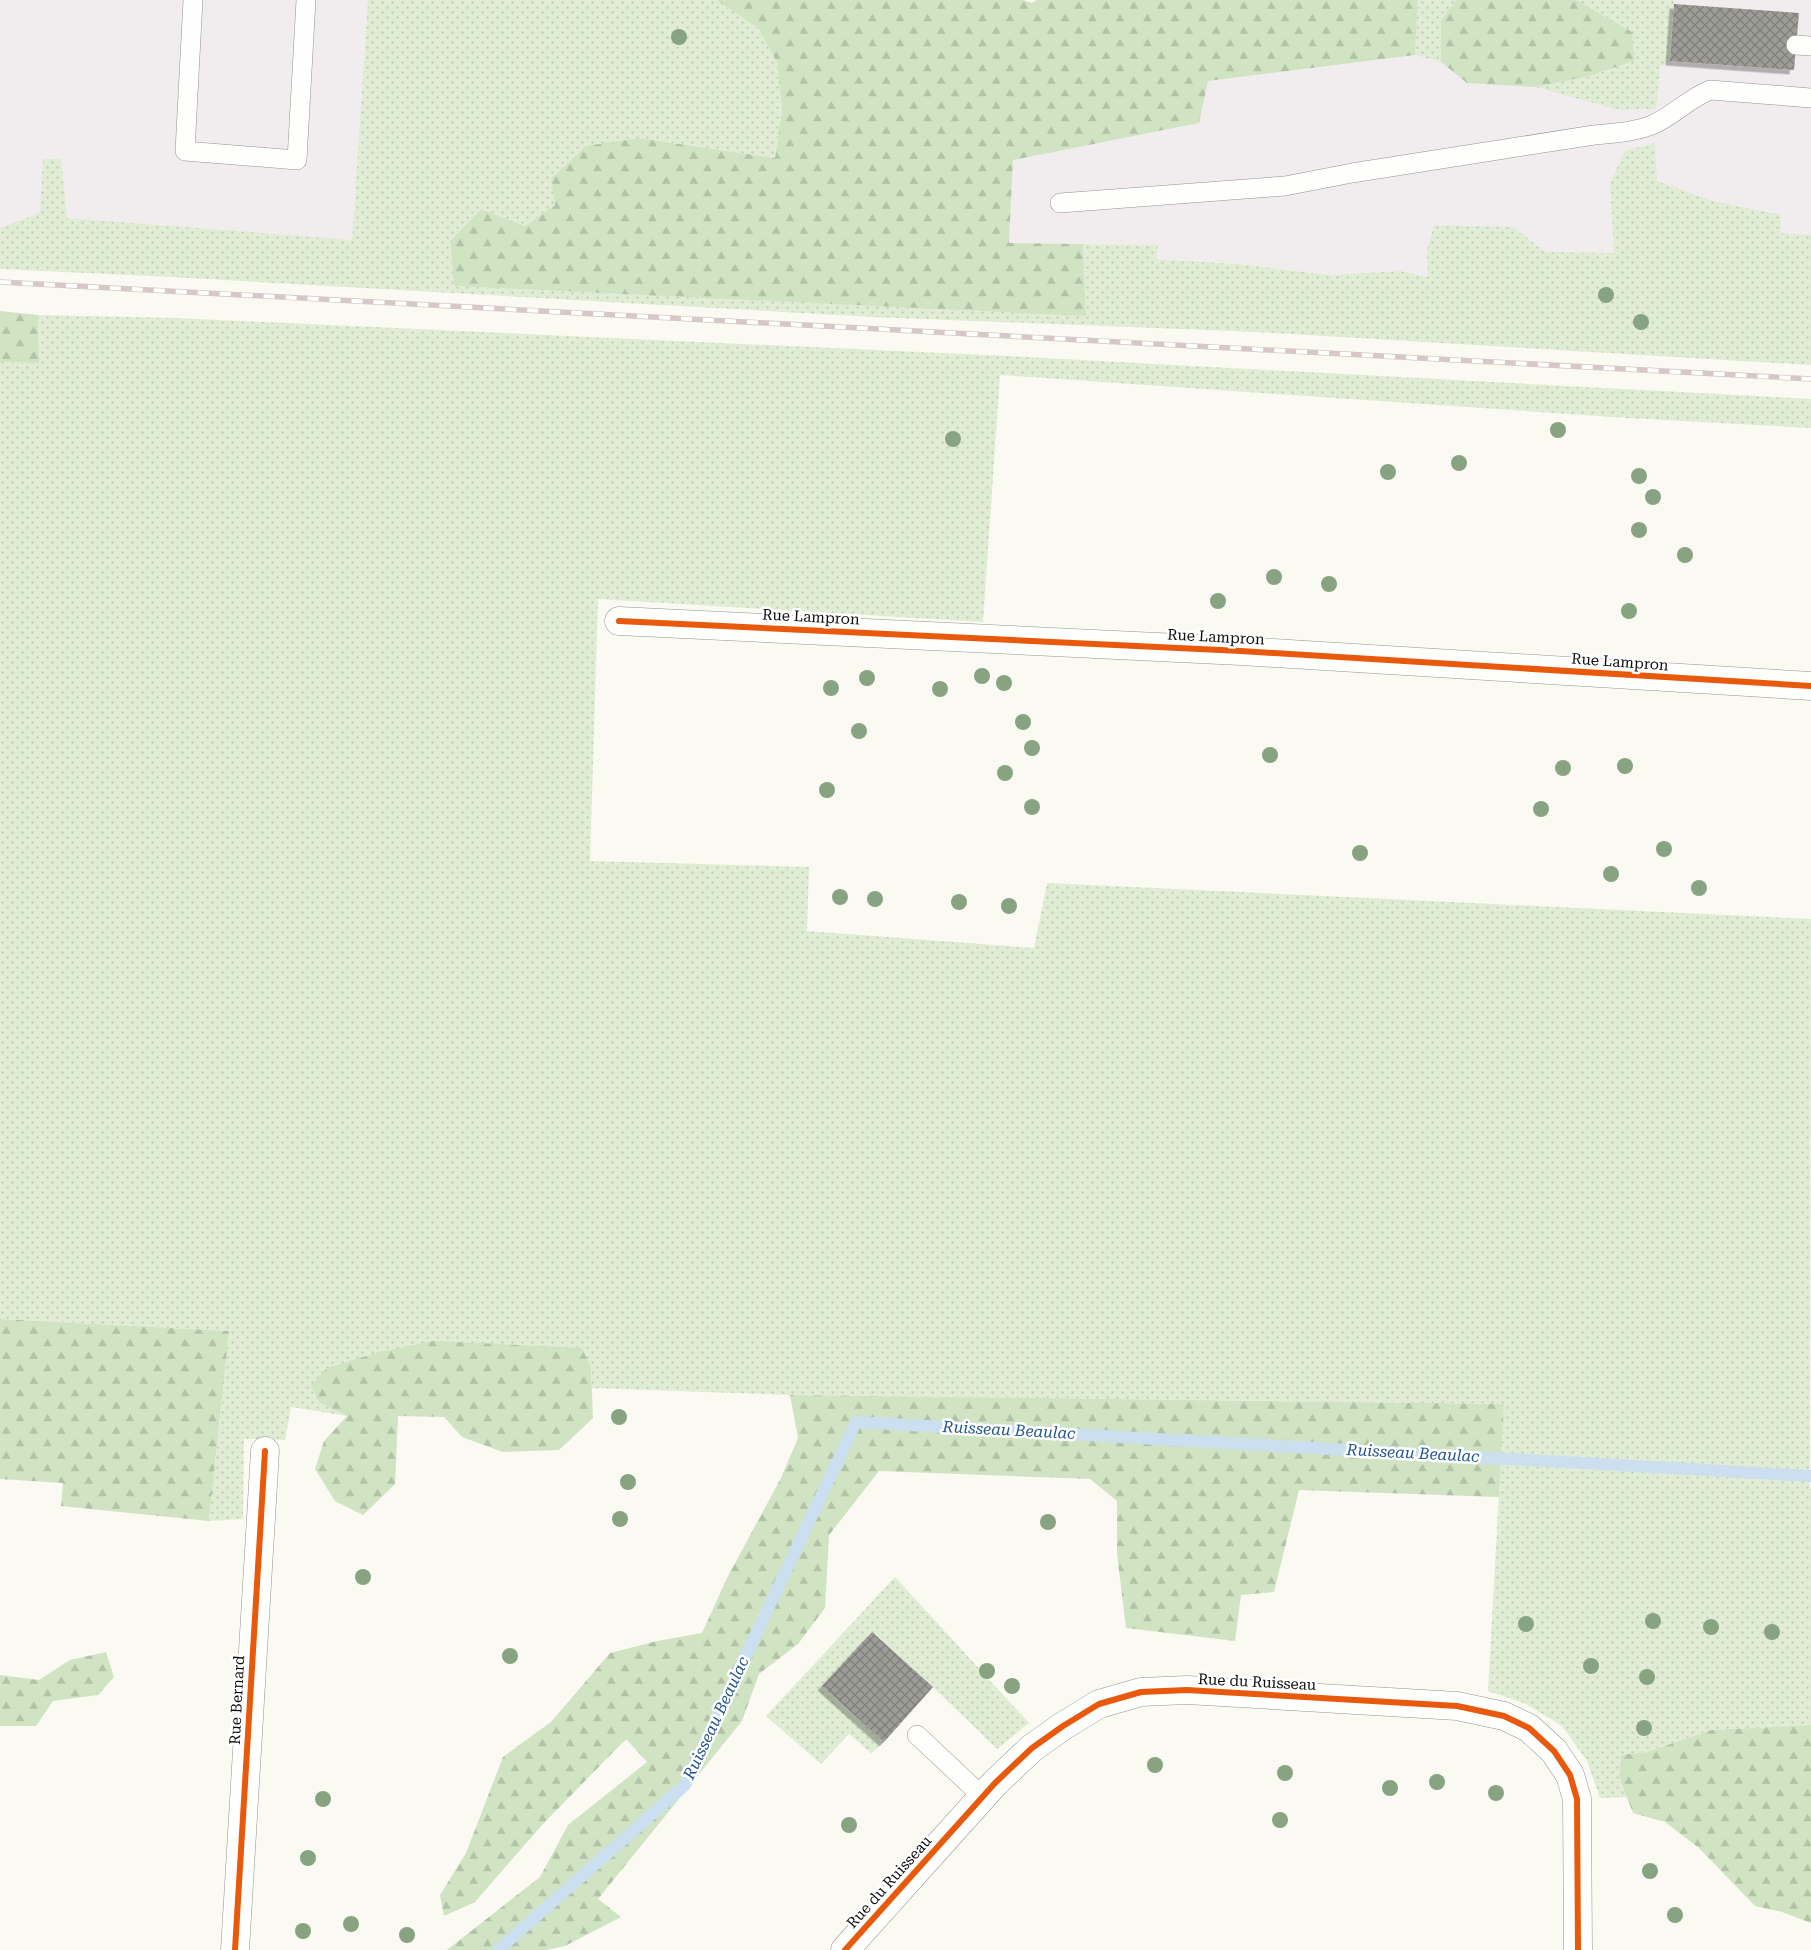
<svg xmlns="http://www.w3.org/2000/svg" width="1811" height="1950" font-family="'Roboto Serif',serif">
	<defs>
		<pattern id="grass-dots" width="8" height="8" patternUnits="userSpaceOnUse" patternTransform="scale(1.25)"><rect width="8" height="8" fill="#e0edd4"/><path d="M2 2h.1M6 6h.1" fill="none" stroke="#bfcab5" stroke-width="1.8" stroke-linecap="round"/></pattern>
		<pattern id="forest-firs" width="22" height="20" patternUnits="userSpaceOnUse" patternTransform="scale(1.25)"><rect width="22" height="20" fill="#d0e4c3"/><path d="M5 1l3.5 6h-7zM16 11l3.5 6h-7z" fill="#b1c2a6"/></pattern>
		<pattern id="building-cross-hatch" width="8" height="8" patternUnits="userSpaceOnUse" patternTransform="scale(1.25)"><rect width="8" height="8" fill="#9d9c97"/><path d="M0 0l8 8M0 8l8-8" fill="none" stroke="#7e7e7a"/></pattern>
		<filter id="shadow"><feDropShadow dx="-4.5" dy="4.5" stdDeviation="0" flood-color="#0004"/></filter>
	</defs>
	<rect width="100%" height="100%" fill="#faf9f2"/>
	<path fill="#f1ecee" d="M0,0h368l-18,277 -350,-21z
		M1418,0h393v256l-384,-5 2,26 -28,-6 -72,4 -90,-11 -83,-5 1,-14 -148,-2 4,-83 186,-37 9,-42 207,-26z"/>
	<path fill="url(#grass-dots)" d="M368,0h348l43,29 18,34 5,46 -7,49 -136,-20 -88,41 4,26 -30,21 -44,-17 -31,32 4,45 632,29 -3,-71 75,1 -2,14 83,5 90,11 72,-4 27,6 -1,-27 7,-25 80,2 31,25 69,1 -4,-70 15,-32 30,-8 2,38 56,20 68,14v18l30,2v130l-555,-33 -383,-15 -700,-40 -173,-8v-41l40,-15 3,-54h18l6,59 285,22z
		M1418,0h38l-15,21v41l-26,-7z
		M1576,0h98l-4,61 -10,6 -4,42 -37,1 -83,-23 53,-11 -2,-69z
		M38,315l137,3 832,38 804,43v29l-184,-10 -627,-43 -17,247 -385,-23 -8,262 219,6 -2,64 227,17 13,-65 764,36 -1,570h1v236l-100,5 -64,22 -26,3 -2,22 8,20 -27,1 -13,-37 -25,-35 -36,-22 -38,-13 16,-287 -714,-9 -198,-7 -1,-20 -271,35 27,13 -56,-9 -6,33 -41,-1 -1,80 -34,2 20,-190 -229,-12v-957l39,1z
		M895,1577l134,146 -32,26 -64,-62 -61,-55 -50,54 62,56 -13,11 -22,-19 -28,30 -55,-48z"/>
	<path fill="url(#forest-firs)" d="M716,0h307l9,3 5,-3h381l-3,55 -207,26 -9,42 -186,37 -4,83 74,1 3,72 -632,-30 -4,-45 31,-32 44,17 30,-21 -4,-26 35,-33 53,-8 136,20 7,-49 -5,-46 -18,-34z
		M1456,0h120l56,32 2,29 -45,15 -53,11 -69,-4 -26,-21v-41z
		M0,311l38,4 1,48 -39,-1z
		M0,1319l229,12 -20,190 -148,-15 2,-23 -63,-4z
		M433,1341l149,7 9,20 2,50 -34,32 -56,2 -41,-15 -18,-20 -46,-1 -3,68 -32,31 -28,-14 -20,-32 9,-28 23,-25 -27,-13 -9,-18 16,-17 52,-16z
		M790,1395l714,9 -5,93 -200,-7 -25,102 -33,3 -6,46 -109,-13 -9,-74v-53l-27,-22 -211,-8 -50,64 -4,73 -27,36 -39,30 -17,47 -144,178 23,18 -56,29 -19,4h-99l93,-73 28,-52 79,-63 -21,-23 -84,86 -67,77 -31,14 -4,-21 26,-42 37,-96 48,-35 59,-69 47,-12 45,-8 25,-55 54,-100 17,-40z
		M106,1652l8,25 -16,18 -45,6 -17,25h-36v-51l39,5 31,-20z
		M1811,1725v198l-29,-11 -27,-6 -56,-58 -34,-26 -32,-9 -14,-36 2,-22 26,-3 64,-22z"/>
	<g fill="none" stroke-linecap="round" stroke-linejoin="round">
		<path stroke="#ccdff0" stroke-width="12" d="M498,1950l187,-165 171,-363 955,54"/>
	</g>
	<path fill="url(#building-cross-hatch)" filter="url(#shadow)" d="M1674,4l125,9 -5,57 -124,-9z
		M872,1632l61,55 -49,55 -62,-56z"/>
	<g fill="none" stroke-linecap="round" stroke-linejoin="round">
		<defs>
			<path id="service" d="M193,0l-8,151 112,9 9,-160
				M1796,45l15,1
				M1060,203l225,-17 67,-13 242,-38c20,-2 40,-3 58,-10 21,-9 36,-26 58,-35l101,8
				M917,1735l66,62"/>
			<path id="minor" d="M619,621l622,30 570,35
				M235,1950l30,-499
				M845,1950l150,-167 37,-35 31,-22 36,-22 42,-12 46,-2 270,16 47,10 25,12 25,23 16,24 7,24 1,151"/>
		</defs>
		<use href="#service" stroke="#949390" stroke-width="20"/>
		<use href="#minor" stroke="#949390" stroke-width="29"/>
		<use href="#service" stroke="#fefefd" stroke-width="19"/>
		<use href="#minor" stroke="#fefefd" stroke-width="28"/>
		<defs>
			<path id="rail" d="M0,282l1811,97"/>
		</defs>
		<use href="#rail" stroke="#d5c8c6" stroke-width="5.5"/>
		<use href="#rail" stroke="#fff" stroke-width="4" stroke-dasharray="11" stroke-linecap="butt"/>
		<defs>
			<path id="cycleway" d="M619,621l622,30 570,35
				M235,1950l30,-499
				M845,1950l150,-167 37,-35 31,-22 36,-22 42,-12 46,-2 270,16 47,10 25,12 25,23 16,24 7,24 1,151"/>
		</defs>
		<use href="#cycleway" stroke="#fff" stroke-width="9"/>
		<use href="#cycleway" stroke="#e8590c" stroke-width="6"/>
	</g>
	<g fill="#87a381">
		<circle cx="679" cy="37" r="8"/>
		<circle cx="1606" cy="295" r="8"/>
		<circle cx="1641" cy="322" r="8"/>
		<circle cx="1558" cy="430" r="8"/>
		<circle cx="953" cy="439" r="8"/>
		<circle cx="1459" cy="463" r="8"/>
		<circle cx="1388" cy="472" r="8"/>
		<circle cx="1639" cy="476" r="8"/>
		<circle cx="1653" cy="497" r="8"/>
		<circle cx="1639" cy="530" r="8"/>
		<circle cx="1685" cy="555" r="8"/>
		<circle cx="1274" cy="577" r="8"/>
		<circle cx="1329" cy="584" r="8"/>
		<circle cx="1218" cy="601" r="8"/>
		<circle cx="1629" cy="611" r="8"/>
		<circle cx="982" cy="676" r="8"/>
		<circle cx="867" cy="678" r="8"/>
		<circle cx="1004" cy="683" r="8"/>
		<circle cx="831" cy="688" r="8"/>
		<circle cx="940" cy="689" r="8"/>
		<circle cx="1023" cy="722" r="8"/>
		<circle cx="859" cy="731" r="8"/>
		<circle cx="1032" cy="748" r="8"/>
		<circle cx="1270" cy="755" r="8"/>
		<circle cx="1625" cy="766" r="8"/>
		<circle cx="1563" cy="768" r="8"/>
		<circle cx="1005" cy="773" r="8"/>
		<circle cx="827" cy="790" r="8"/>
		<circle cx="1032" cy="807" r="8"/>
		<circle cx="1541" cy="809" r="8"/>
		<circle cx="1664" cy="849" r="8"/>
		<circle cx="1360" cy="853" r="8"/>
		<circle cx="1611" cy="874" r="8"/>
		<circle cx="1699" cy="888" r="8"/>
		<circle cx="840" cy="897" r="8"/>
		<circle cx="875" cy="899" r="8"/>
		<circle cx="959" cy="902" r="8"/>
		<circle cx="1009" cy="906" r="8"/>
		<circle cx="619" cy="1417" r="8"/>
		<circle cx="628" cy="1482" r="8"/>
		<circle cx="620" cy="1519" r="8"/>
		<circle cx="1048" cy="1522" r="8"/>
		<circle cx="363" cy="1577" r="8"/>
		<circle cx="1653" cy="1621" r="8"/>
		<circle cx="1526" cy="1624" r="8"/>
		<circle cx="1711" cy="1627" r="8"/>
		<circle cx="1772" cy="1632" r="8"/>
		<circle cx="510" cy="1656" r="8"/>
		<circle cx="1591" cy="1666" r="8"/>
		<circle cx="987" cy="1671" r="8"/>
		<circle cx="1647" cy="1677" r="8"/>
		<circle cx="1012" cy="1686" r="8"/>
		<circle cx="1644" cy="1728" r="8"/>
		<circle cx="1155" cy="1765" r="8"/>
		<circle cx="1285" cy="1773" r="8"/>
		<circle cx="1437" cy="1782" r="8"/>
		<circle cx="1390" cy="1788" r="8"/>
		<circle cx="1496" cy="1793" r="8"/>
		<circle cx="323" cy="1799" r="8"/>
		<circle cx="1280" cy="1820" r="8"/>
		<circle cx="849" cy="1825" r="8"/>
		<circle cx="308" cy="1858" r="8"/>
		<circle cx="1650" cy="1871" r="8"/>
		<circle cx="1675" cy="1915" r="8"/>
		<circle cx="351" cy="1924" r="8"/>
		<circle cx="303" cy="1931" r="8"/>
		<circle cx="407" cy="1935" r="8"/>
	</g>
	<g text-anchor="middle" dominant-baseline="central" stroke-width="5" stroke-linejoin="round" paint-order="stroke">
		<g font-size="15" fill="#0d0d0d" stroke="#fff">
			<text transform="translate(811 617) rotate(3)">Rue Lampron</text>
			<text transform="translate(1216 637) rotate(3)">Rue Lampron</text>
			<text transform="translate(1620 662) rotate(4)">Rue Lampron</text>
			<text transform="translate(1257 1682) rotate(3)">Rue du Ruisseau</text>
			<text transform="translate(237 1700) rotate(-87)">Rue Bernard</text>
			<text transform="translate(889 1882) rotate(-48)">Rue du Ruisseau</text>
		</g>
		<g font-size="16" font-style="italic" fill="#245490" stroke="#fff">
			<text transform="translate(1009 1430) rotate(3)">Ruisseau Beaulac</text>
			<text transform="translate(1413 1453) rotate(3)">Ruisseau Beaulac</text>
			<text transform="translate(716 1718) rotate(-65)">Ruisseau Beaulac</text>
		</g>
	</g>
</svg>
